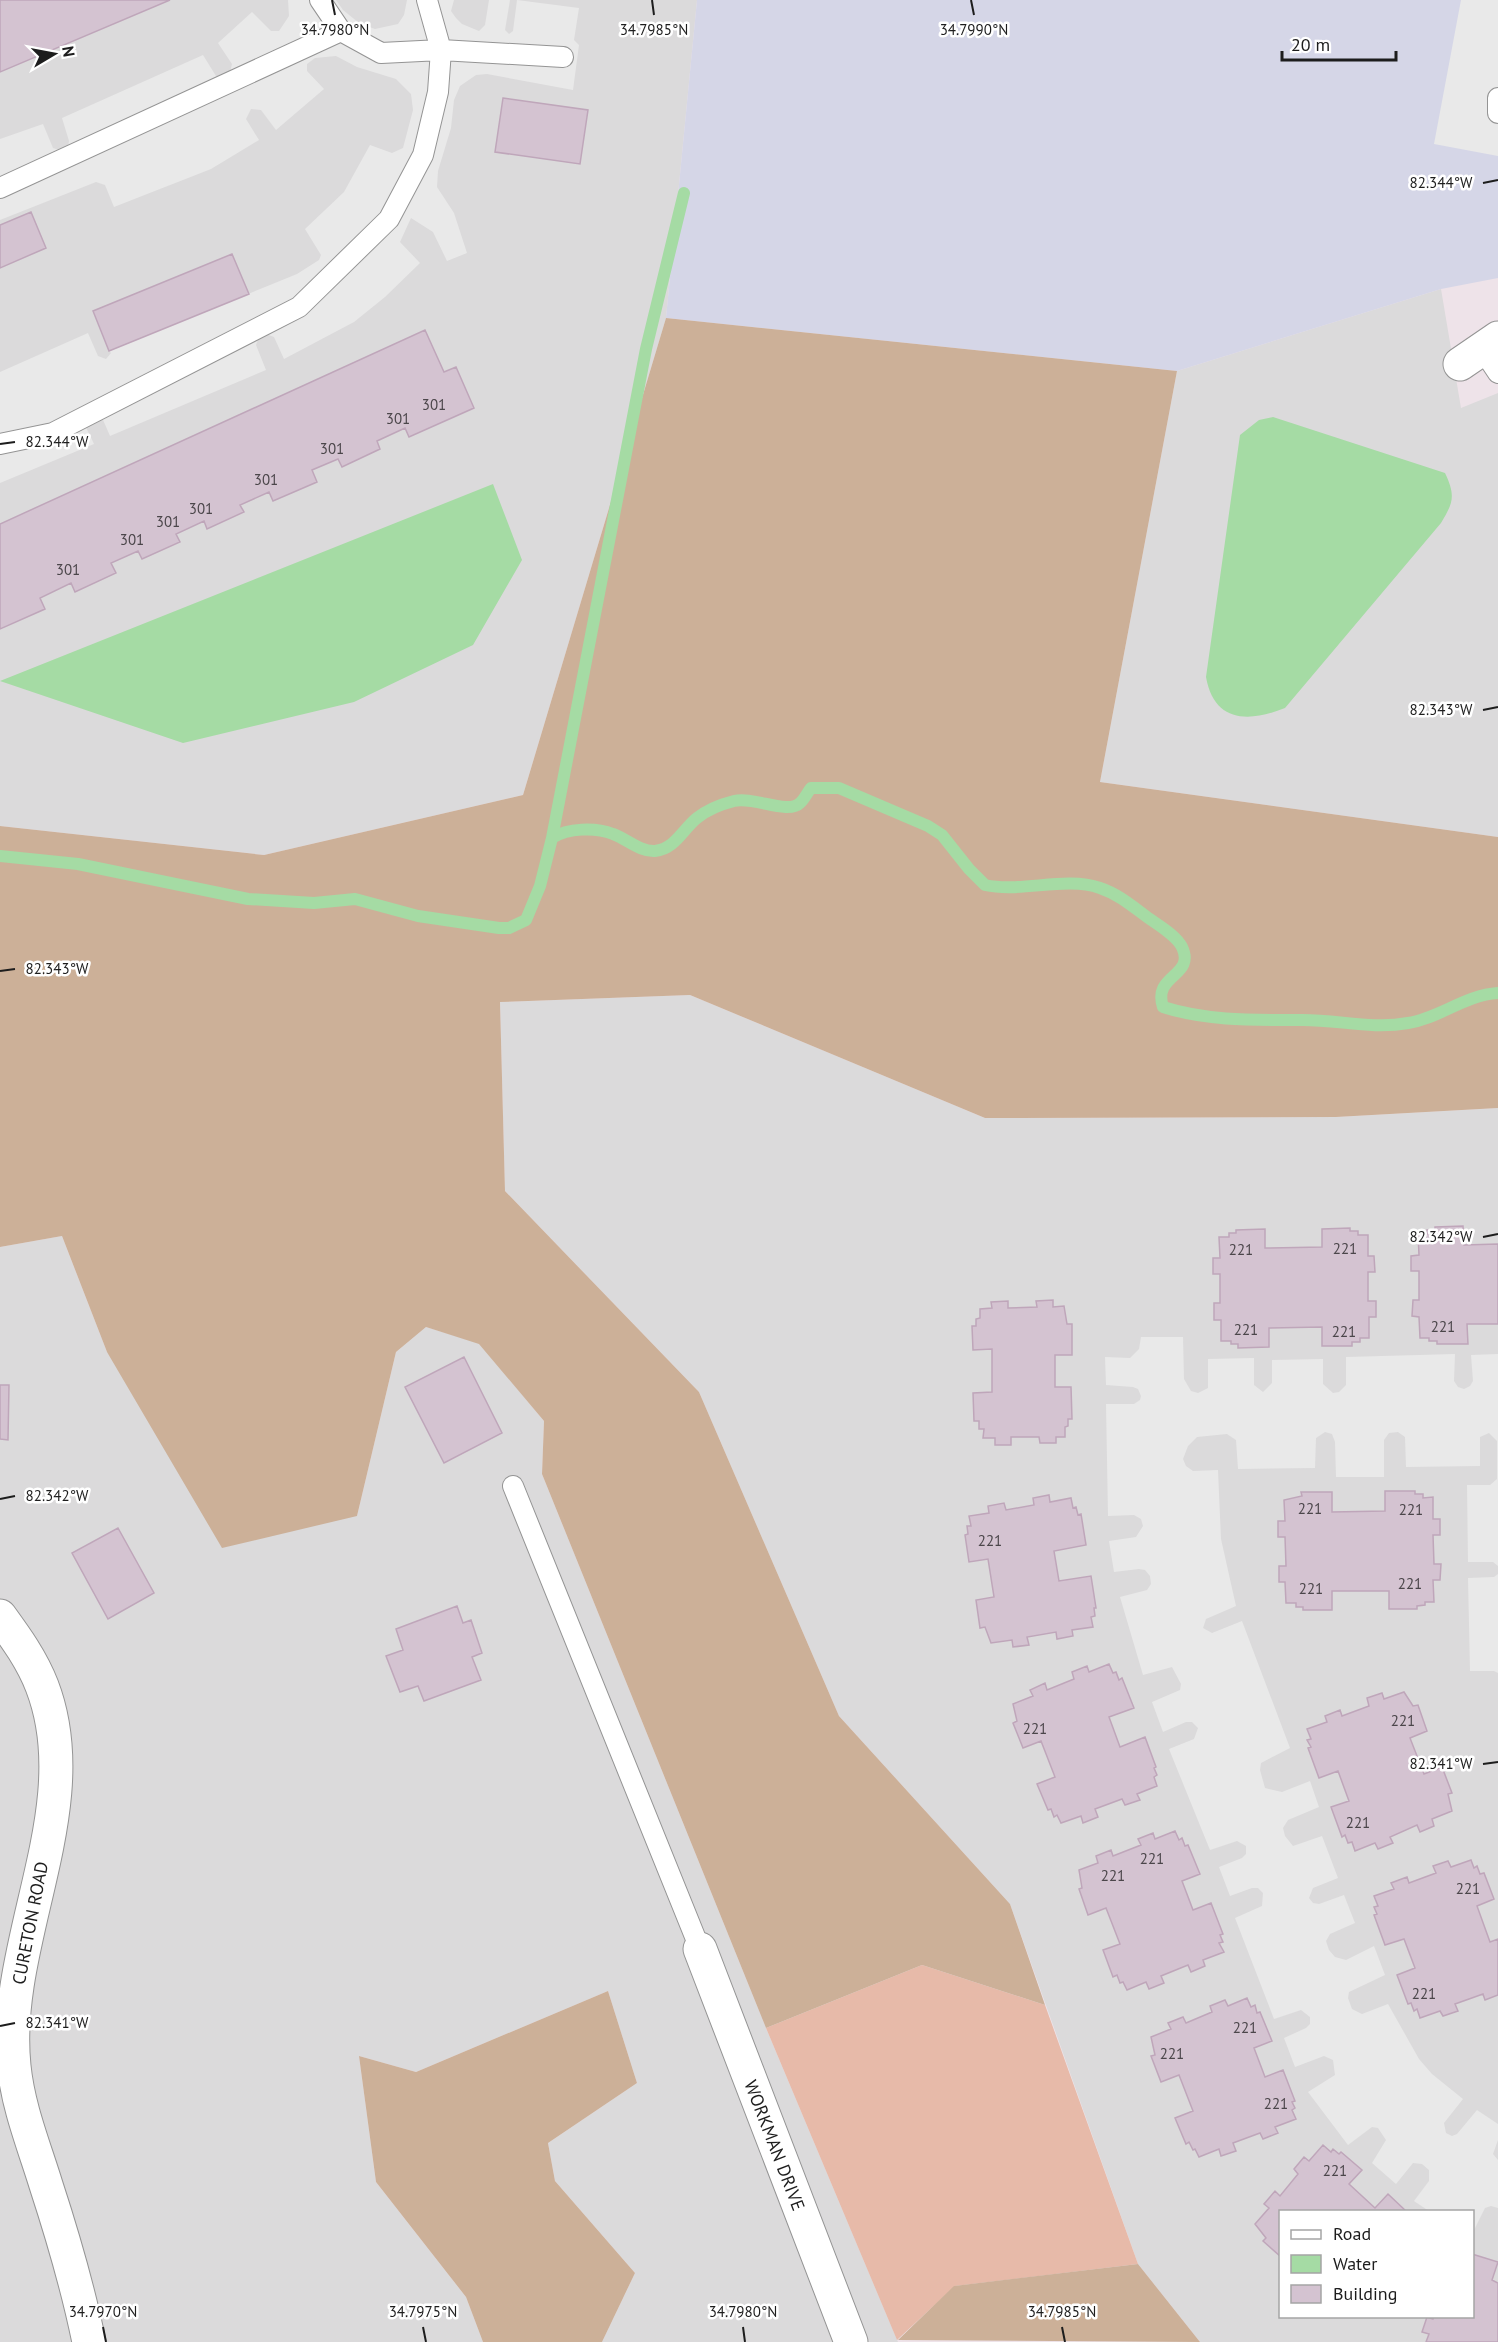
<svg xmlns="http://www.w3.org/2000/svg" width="1498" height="2342" font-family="'PT Sans',sans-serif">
	<rect width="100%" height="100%" fill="#eee3e9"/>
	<path fill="#dbdadb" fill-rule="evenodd" d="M0,0h697l-31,318 -143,477 -259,60 -264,-29z
		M1441,289l20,119 37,-15v444l-398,-55 77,-411z
		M690,995l295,123 351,-1 162,-9v1234h-298l-62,-78 -128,-360 -171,-188 -140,-324 -194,-201 -5,-189zM1280,2212h192v104h-192z
		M62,1236l45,116 250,164 39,-164 30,-25 53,16 65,78 -2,53 224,554 132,314h-296l33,-69 -80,-92 -7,-38 89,-60 -29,-92 -192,81 -57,-16 17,126 90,115 17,45h-483v-1095z"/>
	<path fill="#d5d6e7" d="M697,0h801v278l-57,11 -264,82 -511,-53z"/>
	<path fill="#e7baa9" d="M922,1965l123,40 93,259 -183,22 -58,54 -131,-312z"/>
	<path fill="#ccb098" d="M666,318l511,53 -77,411 398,55v271l-162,9 -351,1 -295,-123 -190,7 5,189 194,201 140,324 171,188 35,101 -123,-40 -156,63 -224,-554 2,-53 -65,-77 -53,-17 -30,25 -39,164 -135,32 -115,-196 -45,-116 -62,11v-421l264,29 259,-60z
		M608,1991l29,92 -89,60 7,38 80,92 -33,69h-119l-17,-45 -90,-115 -17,-126 57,16z
		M1138,2264l62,78 -302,-2 56,-54z"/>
	<path fill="#e9e9e9" d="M288,0h48l7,10 16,13 16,6 23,-5 6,-9 3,-15h47l-3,11 5,7 6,6 17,7 6,-6 4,-25h21l-5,30 4,4 4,-3 4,-31 62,8 -5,32 5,5 -6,45 -86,-16 -11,1 -16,11 -6,14 -3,28 -13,43 -1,16 17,26 13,40 -20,8 -14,-29 -22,-14 -11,24 20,21 -35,34 -31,25 -70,37 -10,-22 -8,-3 -7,3 -3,8 10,25 -156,66 -10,-23 -16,10 10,21 -94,39v-111l88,-39 10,23 8,3 5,-6 -2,-2 188,-77 22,-14 2,-5 -16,-26 39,-37 26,-47 22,8 11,-5 10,-38 -2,-16 -15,-15 -39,-12 -21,-11 -21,2 -8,6v7l17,18 -48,41 -15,-20 -10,-1 -5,10 13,21 -48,29 -97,38 -9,-22 -9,-3 -96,38v-81l43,-15 10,24 9,3 6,-4 1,-6 -7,-23 141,-63 13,21 3,1 11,-5 2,-8 -14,-21 34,-31 19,19h8l10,-15z
		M1461,0h37v156l-64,-12z
		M1141,1337h42l1,42 7,12 7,2 10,-5v-29l46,-1v27l9,7 9,-9v-23l51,-1v25l10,9 6,-1 7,-7v-28l109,-3 -1,27 4,6 6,2 6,-3 3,-5 -2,-26 27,-1v212l-5,-4h-25l-1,-77h23l7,-6v-38l-8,-8 -9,4v29l-74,1 -1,-30 -7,-5 -9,1 -5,7v37h-48l-1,-35 -3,-8 -7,-2 -9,6 -1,30 -77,1 -2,-29 -9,-6 -30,3 -9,9 -5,13 3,7 7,5 25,-1 3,69 15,67 -30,13 -3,9 9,5 30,-12 48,127 -29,15 -1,7 5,18 17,4 28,-11 9,26 -31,13 -5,8 2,8 8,10 29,-10 16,42 -25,10 -4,10 4,5 6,1 25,-9 11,28 -25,11 -4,7 3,9 6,7 11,3 28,-14 11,29 -36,17 -1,6 4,11 10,5 26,-10 31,55 13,15 31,25 -19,24 2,10 6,3 5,-2 20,-24 21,14v16l-5,14 5,6v48l-7,-2 -6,2 -12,24 -1,-20 -43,-1 -15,-10 15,-20v-11l-7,-6 -9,-1 -17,21 -24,-21 14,-23 -8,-12 -6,-1 -24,18 -40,-53 27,-17 -2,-15 -9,-4 -29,11 -11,-29 22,-10 4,-4v-7l-9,-7 -27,9 -39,-101 27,-12 1,-13 -5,-5h-6l-22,8 -11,-29 23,-9 4,-4v-8l-9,-5 -27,9 -41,-101 25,-10 4,-11 -6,-6h-6l-23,10 -11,-30 28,-12 1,-6 -9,-17 -29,8 -23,-78 27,-7 4,-6 -1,-8 -5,-6 -6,-1 -25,3 -5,-31 27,-4 7,-11 -2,-7 -7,-4 -26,1 -2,-112h28l6,-4 1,-4 -3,-7 -5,-2 -27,-2 -1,-28 25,1 9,-9z
		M1498,1574v99l-4,-2h-24l-2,-93 26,-1z"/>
	<path fill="#a5dba4" d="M1273,417l172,56c11,23 8,30 -4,50l-156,185c-37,15 -71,14 -79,-31l34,-242 19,-15z
		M493,484l29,76 -49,85 -119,57 -171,41 -183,-62z"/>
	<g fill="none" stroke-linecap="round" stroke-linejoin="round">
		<path stroke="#a5dba4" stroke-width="12" d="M552,838l94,-489 38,-156
			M0,856l78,8 170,35 66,4 41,-4 63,17 81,12h10l17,-8 14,-34 12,-48c16,-10 43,-11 61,-4 14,5 27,18 42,17 20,-2 28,-22 42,-33 10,-8 25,-14 37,-17 19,-5 54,14 66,2 4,-3 7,-10 11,-15h28l89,38 14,9 27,34 16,16c37,8 80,-9 115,3 18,6 32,18 47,29 11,8 29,18 35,30 14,30 -30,27 -19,60 44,14 90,13 136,13 37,-1 72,10 109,3 32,-5 57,-28 90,-30"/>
	</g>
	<path fill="#d4c3d1" stroke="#bfa6ba" stroke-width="1.5" d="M0,0h170l-170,72z
		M503,98l85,12 -8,54 -85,-12z
		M31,212l15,36 -46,20v-43z
		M232,254l17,40 -140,57 -16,-40z
		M425,330l19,42 12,-5 18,41 -65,29 -4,-9 -28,13 3,8 -38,18 -4,-8 -26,11 5,12 -44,19 -4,-9 -29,13 4,7 -37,17 -3,-8 -28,13 4,8 -38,17 -4,-8 -27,12 5,10 -41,19 -4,-9 -31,15 5,11 -45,20v-105z
		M1463,1226l1,19 34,-1v80h-31l1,20h-31v-3h-8v-3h-9l-1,-21 -7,-1 1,-16h6v-29h-8v-15l8,-1 -1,-21h9v-4h8v-3z
		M1350,1228v3h8v4h10v21h6l1,16h-7v29h8v16h-7v21h-9v4h-8v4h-30v-19l-53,1v19l-31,1v-4h-7v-3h-10v-21h-7v-17h6v-29h-7v-16h7l-1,-21h10v-4h7v-3l29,-1v19l57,-1v-18z
		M1053,1300v7l11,-1 3,18h5v31h-17v32h16l1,32h-4v7l-3,1v10h-9v6h-16l-1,-6h-28v8h-16v-7h-12l1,-9h-5v-8h-5l-1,-28 19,-1v-43l-19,1 -1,-24h4v-7l4,-1v-9l12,-1 -1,-6 17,-1v7l29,-1 -1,-6z
		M464,1357l38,76 -58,30 -39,-76z
		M0,1385h9l-1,55 -8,-1z
		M1385,1491h30v3h8v4l10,-1v22h7v16h-7l1,29h7l-1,16h-7l1,22h-9v3l-8,1v3h-28v-18h-57v19h-29v-3h-7v-4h-10l-1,-21h-6v-16h7l-1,-29h-7v-16h7l-1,-21 18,-4 -1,-4h31v20l53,-1z
		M1049,1495l1,7 21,-4 2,10 3,-1 2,8 3,-1 5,31 -32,6 5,30 32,-5 5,32h-2l1,8 -4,1 2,10 -21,3 1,6 -16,3 -1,-7 -29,5 2,8 -16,2 -1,-7 -21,3 -6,-16 -5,1 -4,-28 18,-3 -6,-38 -19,3 -4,-27 3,-1 -1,-8h4l-2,-10 20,-3 -1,-7 16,-3 2,7 28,-5 -1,-7z
		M118,1528l36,65 -46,26 -36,-66z
		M457,1606l6,17 8,-3 11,33 -10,4 9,23 -57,21 -6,-15 -18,6 -14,-36 17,-6 -7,-21z
		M1109,1664l4,9 3,-1 3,8 3,-2 12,30 -25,9 11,30 25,-10 11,30 -2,1 3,7 -3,2 3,9 -20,8 3,6 -15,5 -3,-6 -27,10 3,8 -15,6 -2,-7 -20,7 -4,-8 -3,2 -3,-8 -3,1 -11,-26 18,-7 -14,-36 -18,7 -10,-25 4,-2 -4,-17 20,-8 -3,-6 15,-7 2,7 27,-11 -2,-7 15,-6 2,6z
		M1404,1692l9,14 5,-1 9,26 -17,7 14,36 18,-7 10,26 -4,1 4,17 -20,8 2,7 -14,6 -3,-7 -27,12 3,6 -15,6 -3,-6 -20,8 -3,-9 -4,1 -3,-8 -3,2 -11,-30 18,-6 -11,-30 -19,7 -11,-30 3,-1 -4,-7 4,-1 -4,-10 20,-7 -2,-6 15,-6 2,6 27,-10 -2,-8 15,-5 2,6z
		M1175,1831l4,9 3,-2 3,8 3,-1 12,29 -18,7 11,29 18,-7 12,31 -3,1 3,7 -4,1 5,9 -21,8 2,6 -14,6 -3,-7 -27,11 3,7 -15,6 -3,-7 -19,8 -4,-8 -3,1 -3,-8 -4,2 -10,-27 17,-6 -14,-36 -18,7 -9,-26 3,-1 -3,-18 19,-7 -2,-7 15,-6 2,6 28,-11 -3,-6 15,-6 2,6z
		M1471,1860l3,8 3,-2 3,8 4,-1 10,26 -17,7 13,36 8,-3v56l-13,5 -2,-6 -28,10 3,7 -15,5 -3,-5 -20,7 -3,-9 -3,2 -3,-8 -3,1 -11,-29 18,-7 -11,-29 -19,6 -11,-30 3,-1 -3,-7 4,-1 -4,-10 20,-7 -3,-6 16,-6 2,6 27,-10 -3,-7 15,-5 3,6z
		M1247,1998l4,9 4,-2 2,8 3,-1 12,29 -18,7 11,29 18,-7 12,31 -3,1 3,6 -3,2 4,9 -21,8 3,6 -15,6 -3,-6 -27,10 3,8 -15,5 -2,-7 -20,8 -4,-8 -2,1 -4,-8 -3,2 -11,-26 18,-7 -14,-36 -18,7 -10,-26 4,-1 -4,-18 20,-8 -3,-6 15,-6 3,6 26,-11 -2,-6 15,-6 3,6z
		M1323,2145l8,7 2,-3 6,5 2,-2 21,18 -13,14 26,24 13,-14 19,18h-127v44l-17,-15 3,-3 -11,-14 14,-16 -5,-4 11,-13 5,5 18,-22 -4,-5 10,-12 5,4z
		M1472,2254l26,8 -6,18 6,3v59h-72l3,-8 -7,-2 5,-15 6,2 1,-3h38z"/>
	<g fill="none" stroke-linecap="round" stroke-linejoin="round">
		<defs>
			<path id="lane" d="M320,0l21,31 40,22 60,-3 122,7
				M1498,98v15
				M0,188l341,-157
				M1482,349l16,24
				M0,444l53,-11 246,-126 90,-88 34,-64 15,-63 3,-42 -14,-50
				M513,1486l187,463"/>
			<g id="street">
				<path d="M1460,364l38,-26"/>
				<path d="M0,1616c16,22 32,44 42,70 47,122 -41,255 -28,380 4,41 20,80 32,119 17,52 32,103 43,157"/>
				<path id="s1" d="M700,1949l151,393"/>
			</g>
		</defs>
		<use href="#lane" stroke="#949494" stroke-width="22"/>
		<use href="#street" stroke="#949494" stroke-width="35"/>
		<use href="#lane" stroke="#fff" stroke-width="20"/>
		<use href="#street" stroke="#fff" stroke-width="33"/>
	</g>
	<path fill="none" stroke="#1d1d1d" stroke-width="2" d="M332,0l3,15M652,0l2,15M971,0l3,15M1483,183l15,-3M0,444l15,-2M1483,710l15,-3M0,971l15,-2M1483,1237l15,-3M0,1499l15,-3M1483,1764l15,-2M0,2026l15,-3M103,2327l3,15M423,2327l3,15M743,2327l2,15M1062,2327l3,15"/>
	<g text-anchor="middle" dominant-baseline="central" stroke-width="5" stroke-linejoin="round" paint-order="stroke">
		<g font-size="15" fill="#4b464a">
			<text x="434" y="404">301</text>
			<text x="398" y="418">301</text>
			<text x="332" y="448">301</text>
			<text x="266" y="479">301</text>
			<text x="201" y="508">301</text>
			<text x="168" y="521">301</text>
			<text x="132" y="539">301</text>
			<text x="68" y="569">301</text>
			<text x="1345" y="1248">221</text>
			<text x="1241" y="1249">221</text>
			<text x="1443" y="1326">221</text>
			<text x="1246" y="1329">221</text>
			<text x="1344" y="1331">221</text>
			<text x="1310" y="1508">221</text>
			<text x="1411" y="1509">221</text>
			<text x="990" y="1540">221</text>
			<text x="1410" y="1583">221</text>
			<text x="1311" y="1588">221</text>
			<text x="1403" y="1720">221</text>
			<text x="1035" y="1728">221</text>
			<text x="1358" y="1822">221</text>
			<text x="1152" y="1858">221</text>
			<text x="1113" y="1875">221</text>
			<text x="1468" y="1888">221</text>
			<text x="1424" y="1993">221</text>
			<text x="1245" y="2027">221</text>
			<text x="1172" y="2053">221</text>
			<text x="1276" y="2103">221</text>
			<text x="1335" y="2170">221</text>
		</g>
		<g font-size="18" fill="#1d1d1d" stroke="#fff">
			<text transform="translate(30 1923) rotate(-79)">CURETON ROAD</text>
			<text stroke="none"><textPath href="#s1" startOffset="210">WORKMAN DRIVE</textPath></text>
		</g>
	</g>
	<g font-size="15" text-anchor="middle" fill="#1d1d1d" stroke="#fff" stroke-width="5" stroke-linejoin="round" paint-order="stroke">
		<text x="335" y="35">34.7980°N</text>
		<text x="654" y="35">34.7985°N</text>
		<text x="974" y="35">34.7990°N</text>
		<text x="1441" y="188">82.344°W</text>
		<text x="57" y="447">82.344°W</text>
		<text x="1441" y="715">82.343°W</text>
		<text x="57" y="974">82.343°W</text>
		<text x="1441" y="1242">82.342°W</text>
		<text x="57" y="1501">82.342°W</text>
		<text x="1441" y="1769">82.341°W</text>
		<text x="57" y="2028">82.341°W</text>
		<text x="103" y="2317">34.7970°N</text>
		<text x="423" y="2317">34.7975°N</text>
		<text x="743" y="2317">34.7980°N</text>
		<text x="1062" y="2317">34.7985°N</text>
	</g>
	<rect x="1279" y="2210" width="195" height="108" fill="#ffffff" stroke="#a5a5a5" stroke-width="1.5"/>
	<rect x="1291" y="2230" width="30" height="9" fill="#ffffff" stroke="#a5a5a5" stroke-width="1.5"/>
	<text x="1333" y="2240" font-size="18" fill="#1d1d1d">Road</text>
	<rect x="1291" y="2255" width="30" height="18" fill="#a5dba4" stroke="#a5a5a5" stroke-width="1.5"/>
	<text x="1333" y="2270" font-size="18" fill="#1d1d1d">Water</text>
	<rect x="1291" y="2285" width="30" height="18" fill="#d4c3d1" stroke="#a5a5a5" stroke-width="1.5"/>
	<text x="1333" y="2300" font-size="18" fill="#1d1d1d">Building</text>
	<g transform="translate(54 54) rotate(80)" stroke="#ffffff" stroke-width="4.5" paint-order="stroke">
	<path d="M0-4.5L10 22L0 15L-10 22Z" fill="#1d1d1d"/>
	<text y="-9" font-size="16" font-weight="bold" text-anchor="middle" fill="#1d1d1d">N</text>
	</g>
	<path d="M1282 51v9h114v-9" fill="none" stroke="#1d1d1d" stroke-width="3"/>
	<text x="1291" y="51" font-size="18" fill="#1d1d1d" stroke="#ffffff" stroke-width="4.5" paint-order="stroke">20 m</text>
</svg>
